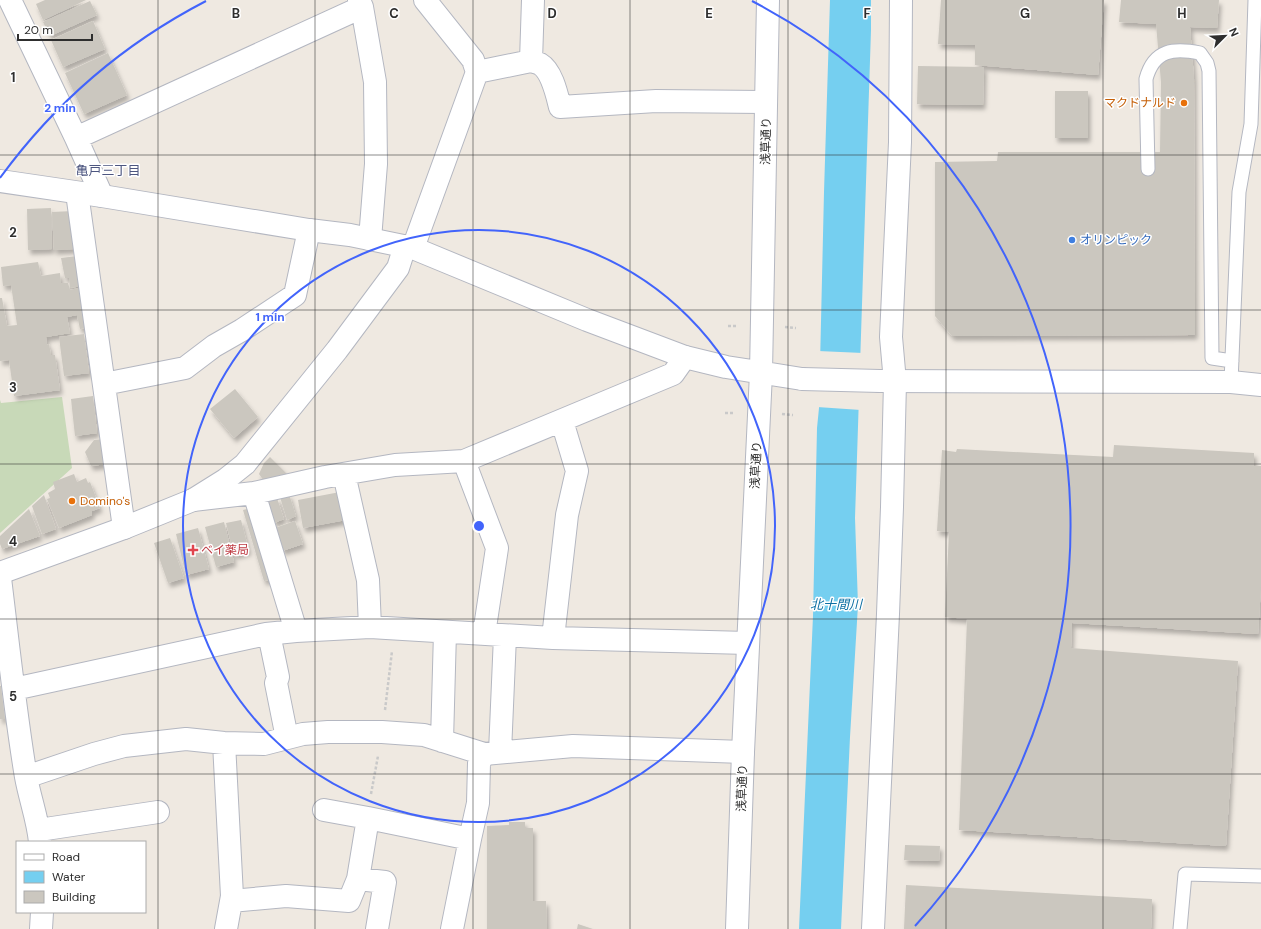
<svg xmlns="http://www.w3.org/2000/svg" width="1261" height="929" font-family="'DM Sans','Noto Sans JP',sans-serif">
	<defs>
		<filter id="shadow"><feDropShadow dx="2.5" dy="4.5" stdDeviation="2" flood-color="#0004"/></filter>
	</defs>
	<rect width="100%" height="100%" fill="#efe9e1"/>
	<path fill="#c8d9b8" d="M62,397l10,71 -72,65v-133l1,3z"/>
	<path fill="#75cff0" d="M830,0h41v30l-16,488 3,87 -8,132 -9,192h-42l14,-313 4,-188 2,-20 5,-216z"/>
	<path fill="#efe9e1" d="M818,351l45,2 -2,57 -44,-3z"/>
	<path fill="#cbc7bf" filter="url(#shadow)" d="M45,0h41l-43,20 -7,-16z
		M941,0h163l-6,75 -123,-10v-20l-37,-1z
		M1121,0h98l-2,28 -27,-1 4,51 1,257 -243,1 -17,-20v-154l62,-1 1,-9h162l1,-70 -5,-58 -37,-2z
		M90,1l7,14 -47,21 -7,-14z
		M93,21l12,28 -42,18 -12,-27z
		M108,53l19,42 -43,19 -19,-41z
		M918,66l66,1 -1,38 -66,-1z
		M1055,91h33v47h-33z
		M51,208l1,41 -24,1 -1,-41z
		M73,211l1,38 -20,1 -2,-38z
		M77,256l5,30 -12,2 -1,-10h-4l-4,-20z
		M38,262l3,14 19,-3 1,10h7l2,7 9,-2 7,40 -6,1 -3,-14 -10,2 3,16 -24,4 1,8 2,-1 2,11h4l5,35 -46,6 -5,-36 -9,1v-63h2l5,28 10,-1 -6,-40 -8,1 -2,-19z
		M84,334l5,39 -25,3 -5,-39z
		M235,389l23,28 -24,21 -24,-29z
		M93,396l4,37 -22,3 -4,-37z
		M104,439l3,25 -16,2 -6,-14 9,-12z
		M1114,445l140,8v13h7v121l-3,47 -186,-11 -1,25 167,13 -12,185 -267,-16 8,-211 -22,-2 4,-85 -12,-1 5,-81 14,2 1,-3 156,8z
		M270,457l17,17 -23,7 -5,-7 5,-11z
		M74,474l3,8 9,-4 2,5 2,-1 10,26 -8,3v4l-33,13 -12,-29 3,-1 -2,-5 7,-4 -2,-7z
		M340,492l6,28 -43,8 -5,-28z
		M289,494l7,22 -9,4 -7,-23z
		M44,495l12,34 -14,5 -10,-28z
		M277,498l7,21 -10,4 -7,-21z
		M251,508l21,71 -8,2 -21,-71z
		M29,509l11,27 -38,13 -2,-5v-8z
		M241,520l8,31 -15,4 -8,-32z
		M295,521l8,23 -21,7 -7,-23z
		M224,522l10,40 -18,5 -11,-40z
		M198,528l11,41 -23,6 -10,-41z
		M170,538l14,40 -16,5 -14,-40z
		M0,686h1l4,33h-5z
		M509,822h16v6h8v73h13l1,28h-60v-103l22,-1z
		M905,845l35,1 -1,15 -35,-1z
		M906,885l246,14 -1,30h-247z
		M578,924l15,5h-16z"/>
	<g fill="none" stroke-linecap="round" stroke-linejoin="round">
		<defs>
			<path id="lane" d="M1148,169l-2,-90c8,-30 28,-31 54,-26l7,10 2,8 3,287 20,3
				M1231,382l8,-190 12,-68 4,-124
				M1180,929l5,-55 76,2"/>
			<path id="street" d="M10,0l66,138 26,58
				M359,0l3,7 13,75 1,82 -6,75
				M531,61c3,1 7,2 9,3 12,7 17,31 20,43l96,-6 110,1
				M477,72l54,-11 2,-61
				M76,138l286,-131
				M77,193l47,335
				M413,248l64,-176 -4,-12 -48,-60
				M104,384l81,-16 29,-22 28,-16 53,-35 14,-65
				M464,461l33,87 -13,86
				M344,474l24,106 2,47
				M254,493l42,138
				M193,500l61,-7 71,-16 70,-12 69,-4 209,-87 12,-17
				M0,578c8,65 15,133 26,199 4,22 12,43 14,65
				M269,634l9,43 -2,6 11,55
				M553,638l14,-123 10,-44 -15,-50
				M14,689l252,-55 30,-3 74,-4 183,11 195,5
				M442,741l3,-109
				M224,743l8,153 -6,33
				M500,752l5,-116
				M26,777l68,-23 30,-8 62,-7 38,4 40,1 39,-10 25,-2h54l42,3 60,19 89,-8 170,6
				M324,810l44,8 102,21
				M368,818l-10,61 27,3 -8,47
				M39,830l119,-18
				M231,901l55,-5 63,5 9,-22
				M41,929l1,-17
				M452,929l18,-90 8,-36 1,-40 5,-9
				M873,929l15,-315 4,-107 3,-125 -4,-45 9,-195 1,-142"/>
			<path id="secondary" d="M0,181l102,15 207,34 41,5 63,13 174,72 98,37 41,10 76,12
				M880,381l351,1 30,3
				M0,573l124,-45 69,-28 32,-20 20,-16 92,-114 61,-82 7,-22
				M737,929l6,-177 18,-379 7,-373"/>
		</defs>
		<use href="#lane" stroke="#b4b7c1" stroke-width="15"/>
		<use href="#street" stroke="#b4b7c1" stroke-width="24"/>
		<use href="#secondary" stroke="#b4b7c1" stroke-width="24"/>
		<path stroke="#c9c9c9" stroke-width="2.5" stroke-dasharray="3 2" stroke-linecap="butt" d="M728,326h10
			M785,327l11,1
			M725,413h10
			M782,414l11,1
			M385,710l7,-59
			M371,794l7,-38"/>
		<use href="#lane" stroke="#fff" stroke-width="13"/>
		<use href="#street" stroke="#fff" stroke-width="22"/>
		<use href="#secondary" stroke="#fff" stroke-width="22"/>
		<defs>
			<path id="secondary-bridge" d="M802,379l78,2"/>
		</defs>
		<use href="#secondary-bridge" stroke="#b4b7c1" stroke-width="24" stroke-linecap="butt"/>
		<use href="#secondary-bridge" stroke="#fff" stroke-width="22"/>
	</g>
	<path fill="none" stroke="#2e2e2e" stroke-width="1" stroke-opacity="0.55" d="M158,0v929M315,0v929M473,0v929M630,0v929M788,0v929M946,0v929M1103,0v929M0,155h1261M0,310h1261M0,464h1261M0,619h1261M0,774h1261"/>
	<g fill="none" stroke="#4264fb" stroke-width="2">
		<circle cx="479" cy="526" r="296"/>
		<path d="M0 178A592 592 0 0 1 206 1M752 1A592 592 0 0 1 915 926"/>
	</g>
	<g fill="#e8710a" stroke="#fff" stroke-width="1.5">
		<circle cx="1184" cy="103" r="4"/>
		<circle cx="72" cy="501" r="4"/>
	</g>
	<circle fill="#3f7fe0" stroke="#fff" stroke-width="1.5" cx="1072" cy="240" r="4"/>
	<path fill="#e0444e" stroke="#fff" stroke-width="1.5" d="M191 544h4v4h4v4h-4v4h-4v-4h-4v-4h4z"/>
	<g text-anchor="middle" dominant-baseline="central" stroke-width="3" stroke-linejoin="round" paint-order="stroke">
		<g font-size="12" fill="#c56008" stroke="#fff" text-anchor="end">
			<text x="1176" y="103">マクドナルド</text>
			<text x="80" y="501" text-anchor="start">Domino's</text>
		</g>
		<g font-size="12" fill="#2e2e2e" stroke="#fff">
			<text transform="translate(766 141) rotate(-89)">浅草通り</text>
			<text transform="translate(756 465) rotate(-87)">浅草通り</text>
			<text transform="translate(742 788) rotate(-88)">浅草通り</text>
		</g>
		<g font-size="12" fill="#366cbe" stroke="#fff" text-anchor="start">
			<text x="1080" y="240">オリンピック</text>
		</g>
		<g font-size="12" fill="#be3a42" stroke="#fff" text-anchor="start">
			<text x="201" y="550">ベイ薬局</text>
		</g>
		<g font-size="13" fill="#4d5680" stroke="#fff">
			<text x="108" y="170">亀戸三丁目</text>
		</g>
		<g font-size="13" font-style="italic" fill="#0d6fa3" stroke="#fff">
			<text x="836" y="604">北十間川</text>
		</g>
	</g>
	<g font-size="13" text-anchor="middle" font-weight="bold" fill="#2e2e2e" stroke="#fff" stroke-width="3" stroke-linejoin="round" paint-order="stroke">
		<text x="236" y="18">B</text>
		<text x="394" y="18">C</text>
		<text x="552" y="18">D</text>
		<text x="709" y="18">E</text>
		<text x="867" y="18">F</text>
		<text x="1025" y="18">G</text>
		<text x="1182" y="18">H</text>
		<text x="13" y="82">1</text>
		<text x="13" y="237">2</text>
		<text x="13" y="392">3</text>
		<text x="13" y="546">4</text>
		<text x="13" y="701">5</text>
	</g>
	<circle cx="479" cy="526" r="6" fill="#4264fb" stroke="#fff" stroke-width="2"/>
	<g font-size="12" text-anchor="middle" font-weight="bold" fill="#4264fb" stroke="#fff" stroke-width="3" stroke-linejoin="round" paint-order="stroke">
		<text x="60" y="112">2 min</text>
		<text x="270" y="321">1 min</text>
	</g>
	<rect x="16" y="841" width="130" height="72" fill="#ffffff" stroke="#ababab"/>
	<rect x="24" y="854" width="20" height="6" fill="#ffffff" stroke="#ababab"/>
	<text x="52" y="861" font-size="12" fill="#2e2e2e">Road</text>
	<rect x="24" y="871" width="20" height="12" fill="#75cff0" stroke="#ababab"/>
	<text x="52" y="881" font-size="12" fill="#2e2e2e">Water</text>
	<rect x="24" y="891" width="20" height="12" fill="#cbc7bf" stroke="#ababab"/>
	<text x="52" y="901" font-size="12" fill="#2e2e2e">Building</text>
	<g transform="translate(1225 36) rotate(66)" stroke="#ffffff" stroke-width="3" paint-order="stroke">
	<path d="M0-3L7 15L0 10L-7 15Z" fill="#2e2e2e"/>
	<text y="-6" font-size="11" font-weight="bold" text-anchor="middle" fill="#2e2e2e">N</text>
	</g>
	<path d="M18 34v6h74v-6" fill="none" stroke="#2e2e2e" stroke-width="2"/>
	<text x="24" y="34" font-size="12" fill="#2e2e2e" stroke="#ffffff" stroke-width="3" paint-order="stroke">20 m</text>
</svg>
